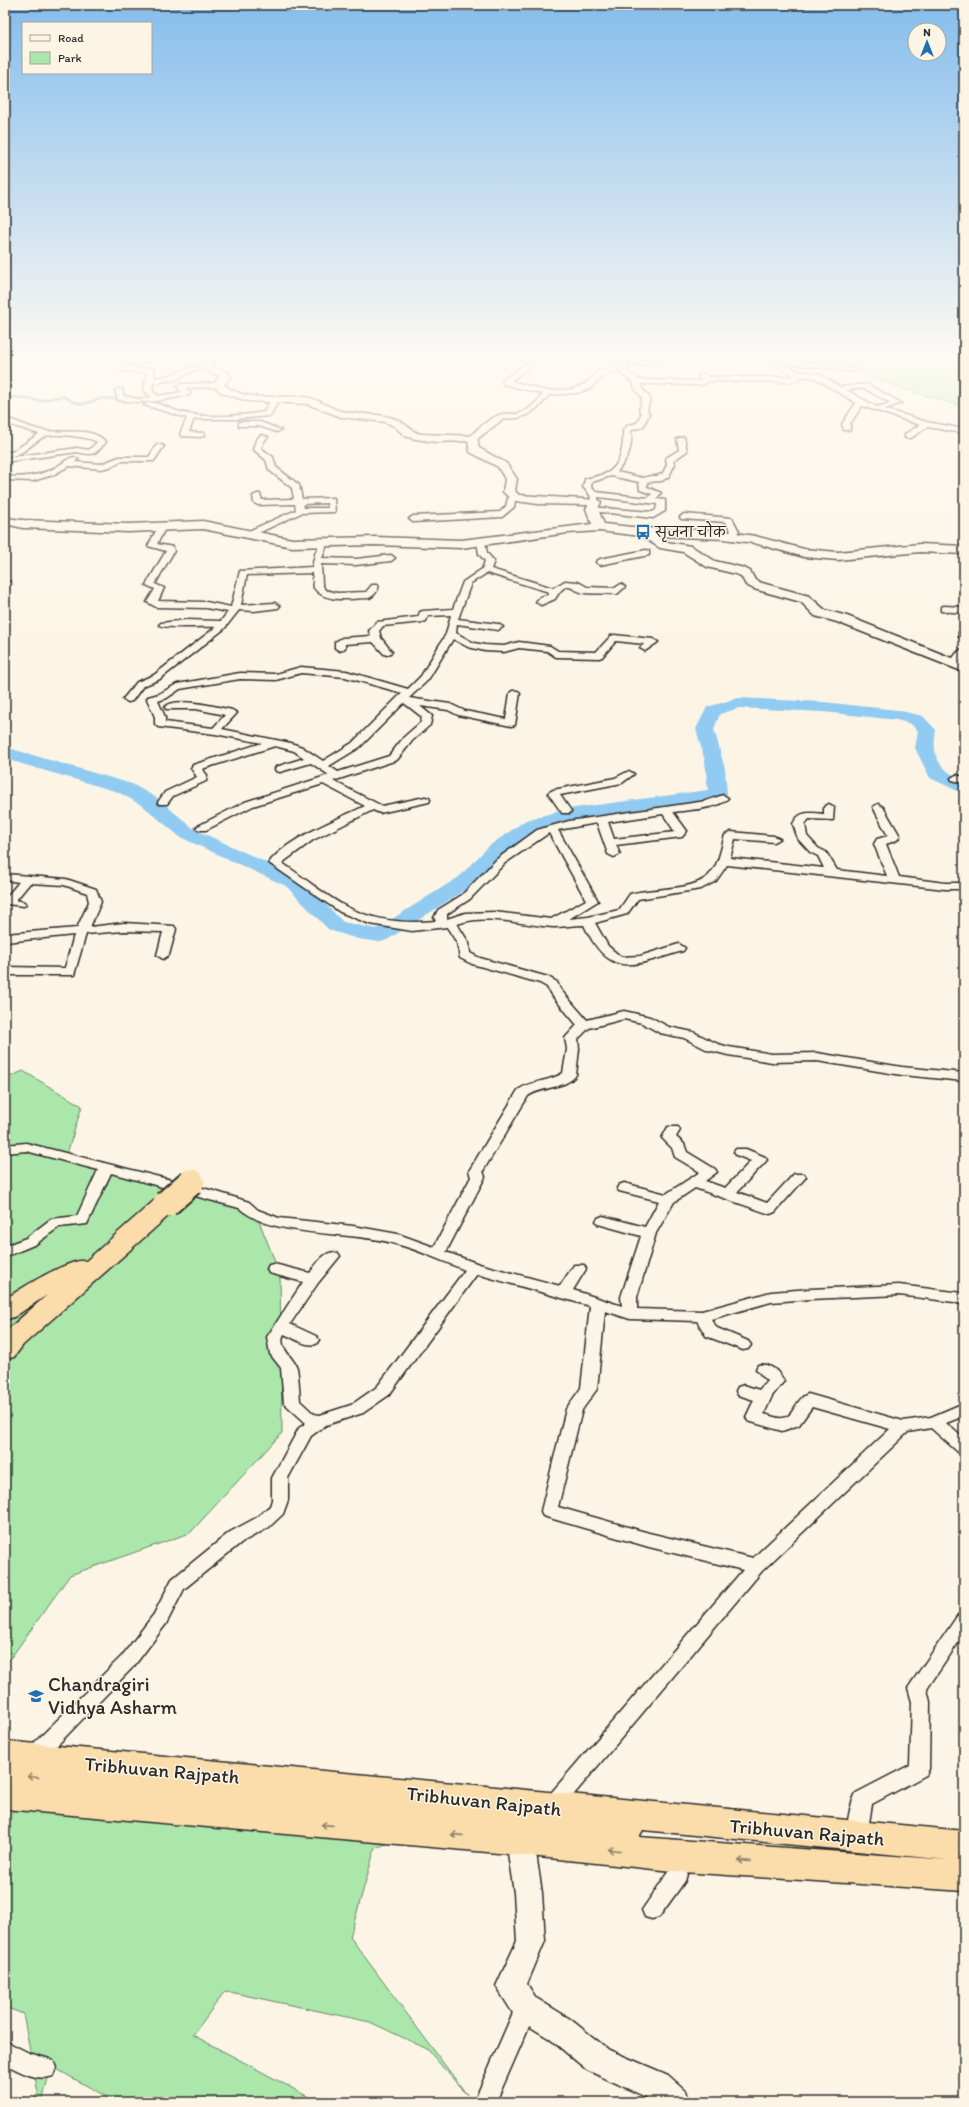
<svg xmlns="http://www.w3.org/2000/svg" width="969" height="2107" font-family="Itim,'Playpen Sans Deva',sans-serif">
	<rect width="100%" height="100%" fill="#fcf5e5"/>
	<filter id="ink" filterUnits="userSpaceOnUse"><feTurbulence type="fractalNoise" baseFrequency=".025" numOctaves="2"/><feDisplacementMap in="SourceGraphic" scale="8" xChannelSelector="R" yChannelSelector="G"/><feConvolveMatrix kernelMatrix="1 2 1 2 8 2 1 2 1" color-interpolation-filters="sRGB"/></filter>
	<g filter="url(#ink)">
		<path fill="#abe6ab" stroke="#6b886b" d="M838,356h126v51l-64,-19 -55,-22z
			M23,1071l59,35 -17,54 126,22 62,24 27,68 2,159 -92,100 -120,42 -65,91v-587z
			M47,1783l386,45 -58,20 -25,89 117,158 -40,-46 -57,-27 -145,-31 -32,44 125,67h-202l-65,-36 -9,36h-9l5,-9 -15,-79 -18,-7v-189z"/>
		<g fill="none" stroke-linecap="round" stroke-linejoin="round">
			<path stroke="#688ba2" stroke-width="2.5" d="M5,398l11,-1 23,4 24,-5 10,6 10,2 20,-6 57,5 20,9 21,3"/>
			<path fill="#91cbf1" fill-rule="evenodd" d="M738,698l85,4 74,8 26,6 13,14c-5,29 3,38 28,51v13l-34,-16 -15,-30 3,-17 -7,-7 -14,-4 -74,-8 -84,-4 -19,6 -6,15 11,40 2,25 -3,4 -39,8 -117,15 -28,7 -37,26 -30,31 -86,55 -7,2 -22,-3 -29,-9 -43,-44 -106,-49 -37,-31 -25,-14 -113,-33v-12l127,37 25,14 37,31 106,49 43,44 33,7 83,-52 30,-31 37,-26 41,-11 141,-19 -3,-29 -9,-32 11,-22z"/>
			<defs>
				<path id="street" d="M131,356h7l-3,3 18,-2v2l-14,5 -9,-1 -2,4 26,2 1,9c18,-2 33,-11 51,-14l4,2 -18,5 -17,9 -22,3 -1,7 6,6 23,-4 -4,-6 4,-2 37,-1 4,2 -4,2 -32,1 4,5 -1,2c-24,5 -47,10 -71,5l-3,-9 4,-2h3l2,7 15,3 12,-2 -7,-7 3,-17 -23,-2 -4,-2 3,-6z
					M509,356h12l16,5 -26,20 36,10 26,-2 12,-5 13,-13 22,-5 2,-4 -29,-6 30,2 1,-2h7l-1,3 23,1 9,-4h8c-10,10 -28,9 -42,7l-1,4 1,5 12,8 61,1 -2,-6 4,-2 5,4h84v-3l-19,-12 10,-3 68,9 4,2 -1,2 -70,-9 14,8 22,3 20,13 27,-3 34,19 -16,6 42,13 37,7v4l-37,-6 -16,11h-6v-4l15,-9 -58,-19 -12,18v6h-6l-2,-6 14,-21 -41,-25 -15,-2 -1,4 -9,2 -81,-1 -7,4 -61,-1c2,13 14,7 6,25l2,5 -6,13 -9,2 -3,2c2,18 -4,28 -14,41l26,6 8,-2h6l6,-3 4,-9 -1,-6 13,-8 -2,-11 7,-2 3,14 -14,10 2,3 -6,12 -7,5 -15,1v5l14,6 -5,6 9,1v11l-12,7 -61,-7h-3v-4l63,5 4,-2 1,-6 -59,-7v7h-6l-2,-9 -7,-8 2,-8c7,-2 15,-3 22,-6 14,-7 17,-28 16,-42l5,-6 9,-2 4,-9 -2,-5c8,-17 -4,-12 -6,-27l-11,-7 -2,-5 -16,5 -13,13 -14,5 -28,2 -8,10 -12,9 -11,4 -15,1 -27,21h-6l-1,-2c7,-9 22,-21 33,-24 5,-1 9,0 13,0 11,0 22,-12 28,-20l-40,-10v-4l25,-18zM863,388l28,15 -14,4 -31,-17zM611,476l28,6 1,8 12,4 -4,4 -52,-6 -5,-5 1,-5z
					M271,399l7,2 -8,15 -34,3h-42l-5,13 15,1 1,2 -4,2 -20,-1 -1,-2 7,-16 -43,-13c9,-7 26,5 36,7 23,7 61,4 84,0z
					M5,418c12,3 23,9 35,12 20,5 51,-5 66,12 -11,13 -13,14 -29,10l-72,10v-4l72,-10 12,2 8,-8c-7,-5 -43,-9 -51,-6 -15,6 -23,22 -41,20v-4h7l27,-18 -34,-11z
					M239,422h21l21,8 -4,2 -18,-6h-20z
					M261,435l7,2 -4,4 -3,7 12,9 3,10 23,18 3,14 32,-1 1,14 -34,1 -51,24h-6v-4l52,-23 -1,-6 -37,1 -4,-2 -1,-7 4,-2h3l2,6 32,-1 -2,-11 -23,-18 -3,-10 -13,-11 3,-9zM327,503l1,5h-24l-1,-4z
					M157,444l7,2 -10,15h-33l-11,6 -9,2 -32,-3 -16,9 -20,6 -28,-1v-4c19,2 36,0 53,-10 5,-3 10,-8 16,-9l4,2 -3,3 26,2 18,-7h30z
					M516,496l4,2 -5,3 -1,6 -12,10 -89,5 -4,-3 4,-3 87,-4 6,-6 2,-8z
					M684,514l48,4 7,13 -6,7h-6l-1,-2 5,-5 -5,-9 -45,-3 -1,-2z
					M162,524l4,3 -9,17 16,3 1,4 -19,33 9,4 -6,13 48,1 25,5 9,-36 72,-4 3,-13 6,-14 3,-1 4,3 -6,16 34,1 35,-4 4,3 -4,3 -35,4 -35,-1 1,20 3,6 12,3 29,-1 6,-7h6c2,4 -5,12 -9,13 -16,0 -44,6 -55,-10l-2,-15 -65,2 -6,30 34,-2 5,3 -2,2 -24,3 -15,-1 -15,19 -64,50 -17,7 -11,15 -4,1 -5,-3 14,-17 17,-7 62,-48c-10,-1 -53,2 -57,-2l2,-2 25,-3 35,1 7,-9 -22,-4 -50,-1 -9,-5 8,-13 -9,-4 20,-34 -18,-5 10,-19z
					M481,539l4,3 2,11 7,8 -3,8 62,19 12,-7 13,1 9,5 28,1 6,-4 4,3 -8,7c-10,-1 -21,0 -32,-1 -15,-2 -17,-16 -30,6l-14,6 -5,-3 4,-5 8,-2 1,-3 -62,-19 -16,10 -13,36 40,5 5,3 -5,3 -41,-6 -1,9 18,10 11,2 19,1 15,-4 31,4 8,5 38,1 15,-16 3,-1 39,4 5,3 -13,9 -5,-3 4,-4 -28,-3 -14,16 -3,1 -43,-1 -9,-6 -28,-3 -15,4 -19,-1 -17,-4 -15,-8 -25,41 -19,18 41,6 15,7 41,8 4,-26 2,-2h6l2,2 -5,32 -4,1 -53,-11 -10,-5 -28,-4 12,10 -2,9 -18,16 -15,19 -64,21 49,25 43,-9 4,1 1,2 -1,2 -49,11 -7,-3 -60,30 -31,23c20,13 46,35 67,45 27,13 57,16 87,13l-2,-3 4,-8 24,-15 35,-36 40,-29 32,-9 137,-20 17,-6 5,3c-9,11 -41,12 -55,14l14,19 -5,6 -66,8 4,9 -6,3 -6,-3 -11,-31 -39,7 40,71 -29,18 19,-2 31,-7 11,-16c21,-6 61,-3 77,-17 12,-10 14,-29 18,-42l6,-3 43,4 6,3 -6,3 -39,-3 -5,19 94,10 -6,-12 -8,-4 -12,-13 -5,-15c6,-14 18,-11 31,-10v-7l5,-3 5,3 -1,13 -24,-1 -4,5 2,12 11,12 8,4 11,18 50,6 -13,-32 3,-5 11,-3 -15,-29 5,-3 5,3 17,29 -3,4 -11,4 13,33 46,6h19v6h-19l-218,-24 -11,16 -15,8 -63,10 -11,15 -32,9 13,23 13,11 19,-1 39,-12 6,4 -2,3c-49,13 -72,31 -99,-26 -10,0 -21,2 -31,2 -32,-2 -65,-14 -96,-3l12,19 1,10 10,5 68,19 9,5 3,7 27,31 37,-9 26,6 19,10 24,5 25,12 11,3 43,7 45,-1 85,14 62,6v8l-62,-6 -85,-14 -45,1 -44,-7 -20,-5 -24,-12 -24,-5 -18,-10 -18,-4 -35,9 -11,11 1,10 -3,26c-10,14 -34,11 -48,21l-45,75 2,6 -39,75 33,12 81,22 14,-21h10l2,4 -13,21 49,16 -1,-9 20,-61 -43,-12 -2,-3 2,-3 5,-2 42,11 14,-26 -40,-10 -2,-3 2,-3 5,-2 42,11 34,-22 -25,-15 -3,-9 -10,-10 6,-11h10l2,3 -4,7 8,7 3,8 28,17 2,3 -12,9 20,7 26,-27 -15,-6 -2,-3 2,-3h10l19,8 2,3 -30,32 30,11 27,-29h10l2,3 -31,35 -5,2 -75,-26 -21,14 -18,31 -19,64v12l65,2 69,-19 39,-3 89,-4 63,8 2,1v11l-10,-3 -55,-7 -89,4 -39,3 -60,17 6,9 31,13 3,4 -3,4 -5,1 -37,-14 -9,-15 -67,-2 -25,-8 -8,78 -15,21 -24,97 91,26 104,25 137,-129 -78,-22 -13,18 -17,6 -34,-10 -2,-4 8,-17 -16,-5 -2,-4 2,-4 6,-2 15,5 8,-9 -11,-12 2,-4c12,-3 21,7 26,16l-12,15 -8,18c5,1 13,5 19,4 11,-1 13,-20 25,-24l95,27 28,-4 33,-14v13l-18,7 18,16v15l-6,-2 -27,-24 -23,4 -146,139 -203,241 -7,3 -7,-3 -3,-6 3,-6 198,-230 -94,-23 -106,-31 -2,-5 25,-102 15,-21 9,-82 -113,-32 -88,121 -26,18 -37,12 -15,11 -23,42v22l-5,14 -15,14 -26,14 -58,47 -18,35 -32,42 -93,96 -7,2 -7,-2 -3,-6 3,-6 95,-94 32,-42 18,-35 58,-47 26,-14 14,-12 2,-6v-22l27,-50 7,-5 -22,-20 -3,-35 -11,-14 -3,-17 36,-55 -34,-9 -2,-4 2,-4 5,-1 36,9c7,-9 15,-24 28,-20l2,3 -22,27 -28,41 26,12 3,4 -3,4c-10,3 -22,-6 -32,-10 -7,14 10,23 13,34 2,11 2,22 3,33l14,13 6,1 31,-10 26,-18 88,-117c-23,-9 -46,-20 -69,-26 -45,-14 -122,-5 -157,-36l-128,-35 -24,51 -28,3 -23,17 -31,13v-11l21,-8 25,-19 26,-3 21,-46 -72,-19 -21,2v-8l21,-2 188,48 35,11 9,8 21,8 74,8 45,8 36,13 37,-70 -2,-6 49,-81c14,-10 31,-8 45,-17l4,-24 -2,-11 12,-13 -27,-32 -3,-6 -7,-4 -68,-19 -12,-6 -3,-15 -10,-16 -35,4 -42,-7 -30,-12 -71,-49c17,-24 69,-44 96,-57l-42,-22 -70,22 -47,24h-8l-2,-2 2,-2 47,-24 84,-27 -18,-12 -31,9 -4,-1 -1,-2 1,-2 28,-9 -10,-7 -19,-5 -73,23 5,6 -1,6 -33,15 -6,8h-8l-1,-2 7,-10 32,-15 -6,-9 2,-3 69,-22 -47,-9 -57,-7 -3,-3v-7l-8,-18 1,-2 11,-3 18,-10 63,-11 36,1 25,-7 45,4 62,18 13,-13 25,-42 5,-19 -23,1 -2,5 -3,1 -40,4 -4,5 2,7 11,14 -5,3 -3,-1 -11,-12 -28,2v4l-5,3 -5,-3v-6l7,-4 29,-2 -2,-5 8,-9 41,-5 2,-5 3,-1 30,-2 10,-27 19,-13 3,-8 -6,-7 -2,-12zM301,673l44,4 57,16 -50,50 -29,18 -21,-14 -11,-4 -69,-14 15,-16 -5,-3c-14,-3 -57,-14 -67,-3l1,2h30l29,6 -12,13 -48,-6v-5l-7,-16 9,-3 13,-9 60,-10 36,1zM404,703l18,14 -1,5 -17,15 -15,19 -51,16 -9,-6 31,-19zM663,814l12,18 -61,7 -6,-17zM549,833l37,67 -35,19 -57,-7 -29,1 -18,6v-5l23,-15 35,-36z
					M646,550l3,1v4l-49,10 -4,-3 4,-3z
					M5,581l5,1 1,2 -6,3z
					M944,606l20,1v6l-23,-2v-4z
					M964,629v11l-5,-3v-5z
					M964,648v9l-7,9h-6c-2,-5 7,-16 13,-18z
					M629,771l5,3 -12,9 -62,12 11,16 -1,2h-8l-14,-20 5,-3 62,-12z
					M956,775l8,2v6l-12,-3 -1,-2z
					M5,874l61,5 30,10 5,13 -11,25 34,-4 50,3 2,3 -7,26 -6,4 -6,-4 6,-23 -39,-1 -38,3 -12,41h-69v-8l60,1 9,-33 -69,7v-8l72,-6 12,-26 -2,-9 -23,-8 -34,-2 -14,17 8,2 2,2 -2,2 -18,-2 -1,-5 14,-17 -14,-2z
					M964,1613v21l-37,55 3,13 -1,67 -3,6 -54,29 -5,32 -3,6 -7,3 -7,-3c-6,-12 0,-37 6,-49l54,-28 2,-63 -4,-14 50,-73z
					M682,1848l7,3 3,6 -7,24 -26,36 -7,2 -7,-2 -3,-7 27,-39 6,-20z
					M526,1998l8,3 3,7 -41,94h-22l44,-101z
					M5,2041l24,12 24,7 3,8 -3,8c-16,6 -34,-5 -48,-12z"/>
				<path id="secondary" d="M207,356h10l-6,11 17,5 3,5 -7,8c25,19 57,8 86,13 11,3 20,10 31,13 19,5 39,1 57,9 9,4 13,12 23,14l56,2 2,12 27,15 11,16 -2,12 4,4 80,5 2,2 -3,7 6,15 37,4 83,3 31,5 49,13 34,3 82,-8 44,2v8l-44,-2 -82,8 -34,-3 -50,-14 -30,-4 -67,-3 10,6 24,4 24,15 29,7 6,3 5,9 7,3 47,13 16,14 22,6 117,47v9l-127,-50 -22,-6 -14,-14 -47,-13 -8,-4 -5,-9 -5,-2 -29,-7 -24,-15 -23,-4 -19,-12 -42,-5 -31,2 -107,15 -86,-3 -83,2 -89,-18 -75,3 -105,-4 -18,-4v-6l18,2 105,4 75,-3 89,18 83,-2 86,3 131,-16 -6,-15 2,-4 -50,-1 -22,-3 -4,-1 -9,-8 2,-13 -7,-12 -28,-15 -2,-11 -32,1 -21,-3 -10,-3 -11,-10 -9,-4 -44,-5 -34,-13 -59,-3 -26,-8 -9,-8 7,-9 -20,-8z
					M520,1828l10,3 4,9 8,53 3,48 -18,43 9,14 34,21 39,31 59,25 18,16 4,11h-38l-6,-5 -59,-27 -37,-31 -34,-21 -20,-32 21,-45 -3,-48 -8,-53 4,-9z"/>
				<path id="highway" d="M166,1196l9,2 3,6 -3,6 -152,135 -9,12 -9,2v-27l42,-37 -33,22 -9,3v-21c14,-9 65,-42 81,-38l71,-63z
					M5,1741l959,90v60l-282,-19 -162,-17 -515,-46zM643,1830l306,30 -310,-23z"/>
			</defs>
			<use href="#street" stroke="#2b2b2b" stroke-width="3"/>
			<use href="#secondary" stroke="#2b2b2b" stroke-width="3"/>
			<use href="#highway" stroke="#2b2b2b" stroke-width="3"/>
			<use href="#street" fill="#fcf5e5" fill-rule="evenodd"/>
			<use href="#secondary" fill="#fcf5e5" fill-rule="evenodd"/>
			<use href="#highway" fill="#faddab" fill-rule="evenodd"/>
			<defs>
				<path id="highway-bridge" d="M166,1204l25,-22"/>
			</defs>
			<use href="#highway-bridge" stroke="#2b2b2b" stroke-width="30" stroke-linecap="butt"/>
			<use href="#highway-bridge" stroke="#faddab" stroke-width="26"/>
		</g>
		<defs><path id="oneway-shaft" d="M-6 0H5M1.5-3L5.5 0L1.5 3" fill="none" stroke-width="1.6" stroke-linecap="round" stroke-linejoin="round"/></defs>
		<g stroke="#92846b">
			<use href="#oneway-shaft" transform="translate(33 1777) rotate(-175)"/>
			<use href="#oneway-shaft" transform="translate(327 1825) rotate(-176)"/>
			<use href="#oneway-shaft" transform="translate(457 1835) rotate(-176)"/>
			<use href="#oneway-shaft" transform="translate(614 1850) rotate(-174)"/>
			<use href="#oneway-shaft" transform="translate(744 1861) rotate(-176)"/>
		</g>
	</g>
	<linearGradient id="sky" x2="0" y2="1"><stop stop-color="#85bdec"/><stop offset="0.55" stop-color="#fefaf3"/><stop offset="1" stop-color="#fefaf3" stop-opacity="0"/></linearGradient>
	<rect width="969" height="651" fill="url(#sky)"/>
	<defs>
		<symbol id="bus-bare" viewBox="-9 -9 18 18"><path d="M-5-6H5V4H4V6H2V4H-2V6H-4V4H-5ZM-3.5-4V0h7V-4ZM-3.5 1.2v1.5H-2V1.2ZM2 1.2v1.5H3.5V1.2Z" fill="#1f6fb2" stroke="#fcf5e5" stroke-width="2.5" paint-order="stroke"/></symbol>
		<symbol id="school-bare" viewBox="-9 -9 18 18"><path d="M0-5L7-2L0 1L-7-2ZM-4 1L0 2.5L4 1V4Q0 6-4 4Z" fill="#1f6fb2" stroke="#fcf5e5" stroke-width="2.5" paint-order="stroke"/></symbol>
	</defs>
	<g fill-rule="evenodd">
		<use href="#bus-bare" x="632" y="521" width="22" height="22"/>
		<use href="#school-bare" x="25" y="1685" width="22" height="22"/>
	</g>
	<g text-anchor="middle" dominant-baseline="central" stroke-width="3" stroke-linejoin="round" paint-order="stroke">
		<g font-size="14" fill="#2b2b2b" stroke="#fcf5e5" text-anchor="start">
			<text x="655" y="532">सृजना चोक</text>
		</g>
		<g font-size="20" fill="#2b2b2b" stroke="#fcf5e5" text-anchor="start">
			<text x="48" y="1684">Chandragiri<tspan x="48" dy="23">Vidhya Asharm</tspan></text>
		</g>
		<g font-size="20" fill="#2b2b2b" stroke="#fcf5e5">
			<text transform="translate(162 1770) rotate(5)">Tribhuvan Rajpath</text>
			<text transform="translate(484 1801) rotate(6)">Tribhuvan Rajpath</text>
			<text transform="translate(807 1832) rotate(5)">Tribhuvan Rajpath</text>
		</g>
	</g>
	<rect width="969" height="2107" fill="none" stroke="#fcf5e5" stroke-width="20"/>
	<rect x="10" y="10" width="949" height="2087" fill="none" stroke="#2b2b2b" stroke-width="1.5" filter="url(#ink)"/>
	<rect x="22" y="22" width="130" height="52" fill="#fcf5e5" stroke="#a8a49b"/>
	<rect x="30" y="35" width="20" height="6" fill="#fcf5e5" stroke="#a8a49b"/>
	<text x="58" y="42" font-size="12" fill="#2b2b2b">Road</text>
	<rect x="30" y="52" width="20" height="12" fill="#abe6ab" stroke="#a8a49b"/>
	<text x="58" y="62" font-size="12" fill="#2b2b2b">Park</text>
	<g transform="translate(927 42)"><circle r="19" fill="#fcf5e5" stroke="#a8a49b"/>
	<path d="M0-3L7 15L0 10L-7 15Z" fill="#1f6fb2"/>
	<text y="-6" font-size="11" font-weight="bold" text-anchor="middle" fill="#2b2b2b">N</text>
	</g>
</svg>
